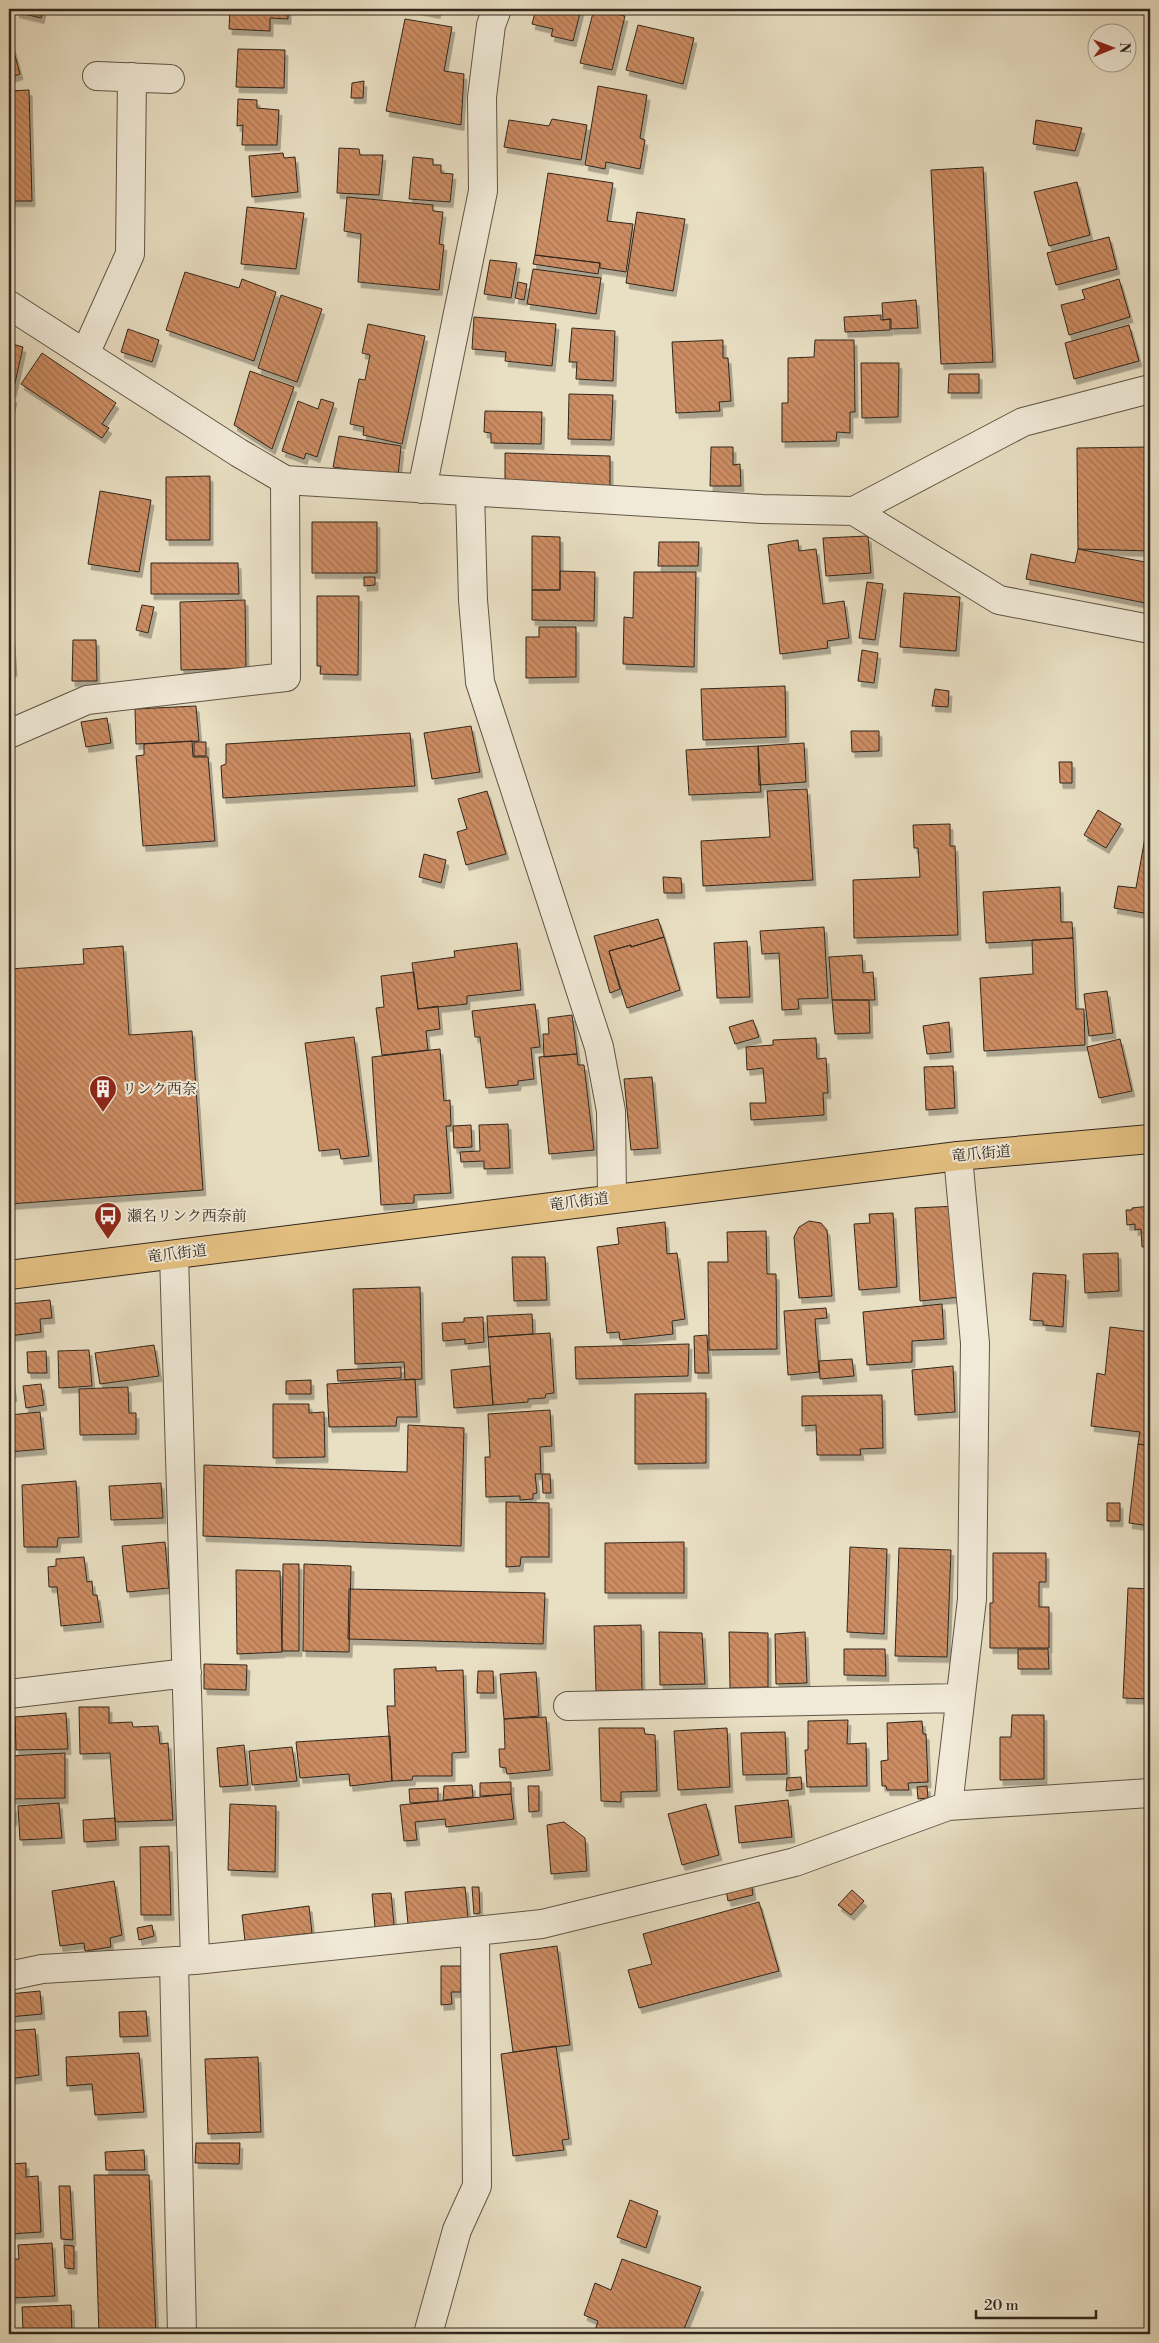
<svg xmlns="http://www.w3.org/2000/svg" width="1159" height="2343" font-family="'Libre Bodoni','Noto Serif JP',serif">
	<defs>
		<pattern id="building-back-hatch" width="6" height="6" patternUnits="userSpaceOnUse" patternTransform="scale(1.25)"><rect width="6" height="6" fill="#cd8d64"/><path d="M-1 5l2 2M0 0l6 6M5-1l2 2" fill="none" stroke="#a77352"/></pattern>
		<filter id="shadow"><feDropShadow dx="3" dy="5.5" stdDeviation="0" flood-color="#0004"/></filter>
	</defs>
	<rect width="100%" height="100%" fill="#e9dfc3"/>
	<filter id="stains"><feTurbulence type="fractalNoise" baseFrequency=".004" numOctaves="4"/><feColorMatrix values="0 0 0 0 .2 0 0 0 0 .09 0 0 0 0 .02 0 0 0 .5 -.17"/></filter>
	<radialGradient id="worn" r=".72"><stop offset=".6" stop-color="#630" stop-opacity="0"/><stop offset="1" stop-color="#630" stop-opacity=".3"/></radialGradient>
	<path fill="url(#building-back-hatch)" stroke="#31271c" filter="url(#shadow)" d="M17,9h26l-2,9 -25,-6z
		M230,9h58v10l-18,-1v13l-41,-2z
		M417,9h21l-1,4z
		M536,9h45l-8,32 -22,-5 2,-7 -21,-5z
		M594,9l31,7 -13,54 -32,-7z
		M405,19l47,8 -8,44 20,3 -3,51 -75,-14z
		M638,25l56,13 -11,46 -57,-14z
		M9,41h2l9,33 -9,3v6l-2,1z
		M238,49l47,1 -1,38 -48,-1z
		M364,81l-1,17h-12l1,-15z
		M598,86l49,9 -7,43 5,2 -5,29 -34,-7 -1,7 -20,-4z
		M29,90l3,111h-23v-110z
		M238,99l19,1v8l22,2 -2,35h-35l1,-20 -6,1z
		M552,119l35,6 -6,35 -77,-13 5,-27 40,6z
		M1036,120l46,8 -7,23 -42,-7z
		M339,148l20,1 1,6h23l-4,40 -42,-2z
		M283,153l1,5 11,-1 3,35 -46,5 -3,-41z
		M413,157l20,2v6h8v8l12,1 -3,28 -41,-3z
		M983,167l10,195 -52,2 -10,-194z
		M548,173l65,10 -6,38 26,3 -7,48 -26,-4v-5l-65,-8z
		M1077,182l13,53 -41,11 -15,-54z
		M347,197l86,8v6l10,1 -4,32 5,1 -5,45 -81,-8 3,-48 -17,-3z
		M247,207l57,6 -8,56 -55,-5z
		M637,212l48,7 -12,72 -47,-8z
		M1109,237l8,32 -61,16 -9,-32z
		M535,255l65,8 -2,11 -65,-10z
		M490,260l27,3 -6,35 -27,-4z
		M533,269l68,9 -5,36 -69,-10z
		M185,272l54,16 3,-9 34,13 -22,69 -88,-31z
		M1119,279l11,38 -61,18 -8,-30 24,-6 -3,-9z
		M518,282l9,2 -3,16 -9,-2z
		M281,295l41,14 -25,73 -39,-14z
		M916,300l2,28 -27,1v-10l-8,1 -1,-17z
		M881,315v5l9,-1v11l-45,2 -1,-15z
		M474,317l82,7 -4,42 -47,-5 1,-9 -34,-3z
		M368,324l57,12 -23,108 -39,-9 1,-8 -14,-3 9,-45 6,1 5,-25 -8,-2z
		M1129,325l10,36 -65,18 -9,-36z
		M572,328l43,3 -2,50 -37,-2 1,-17h-8z
		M128,329l31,11 -7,22 -31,-10z
		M723,340v18h5l3,43 -12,1 1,9 -44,2 -4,-71z
		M815,340h39l1,72h-5v21l-13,-1 -1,9 -54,1v-39h6v-45l26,-1z
		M9,343l14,4 -10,45 -4,-1z
		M42,353l74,50 -14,21 7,4 -7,10 -81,-54z
		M861,363h38l-1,54 -36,1z
		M250,371l44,16 -22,62 -38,-24z
		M949,374h30v19h-31z
		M569,394l44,1 -2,45 -43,-1z
		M9,396l5,1 -5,23z
		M321,399l13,4 -17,54 -11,-4 -2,6 -22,-8 16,-50 20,8z
		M485,411l57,1 -1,32 -50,-1v-10l-7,-1z
		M339,436l62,10 -3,30 -65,-9z
		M711,447h22v18l7,-1 1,22h-31z
		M1150,447v104l-72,-2 -1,-101z
		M505,453l105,3v32l-105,-5z
		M210,476v64h-44v-63z
		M100,491l51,9 -12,72 -51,-8z
		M312,522h65v51h-65z
		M532,536l28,1v53h-28z
		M868,536l3,37 -45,3 -3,-38z
		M798,540l1,11 17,-2 7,55 21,-3 5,37 -22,3 1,7 -48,6 -12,-109z
		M659,542h40l-1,24h-40z
		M1078,549l72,14v41l-124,-25 5,-25 44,9z
		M151,563h87l1,31h-88z
		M560,571l35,1 -1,49 -62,-1v-30h28z
		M634,572h62l-2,95 -71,-3 1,-47 9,1z
		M364,577h11v8l-11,1z
		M867,582l16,2 -8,56 -16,-2z
		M904,593l56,4 -4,54 -56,-4z
		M317,596h42l-1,79 -38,-1 1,-8h-4z
		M245,600l1,68 -65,2 -1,-68z
		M142,605l12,2 -6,26 -12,-3z
		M9,625h2l3,46h-5z
		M539,627h37v50l-50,1v-41h13z
		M73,640h23l1,41h-25z
		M862,650l16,3 -4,30 -16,-2z
		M785,686l1,51 -83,3 -2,-51z
		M935,689l14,2 -1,16 -16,-1z
		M196,706l3,35 -63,3 -1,-35z
		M107,718l4,25 -25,4 -5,-25z
		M471,726l9,46 -48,7 -8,-46z
		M851,731h28v20l-27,1z
		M410,733l5,53 -192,12 -2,-32 5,-2v-20z
		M192,741l1,16h15l7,84 -72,5 -7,-90 8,-1v-11z
		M194,742h12v14h-12z
		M804,743l2,39 -47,3 -1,-39z
		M758,746l3,46 -72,3 -3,-45z
		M1059,762h13v21h-12z
		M807,789l6,91 -110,6 -2,-45 69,-4 -3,-46z
		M487,791l19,63 -40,11 -9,-33 10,-3 -9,-30z
		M1098,810l23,14 -15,24 -22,-13z
		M950,824v22h5l3,89 -104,3 -1,-58 67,-3 -2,-29h-4l-1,-23z
		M1146,832l4,1v81l-36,-6 4,-22 18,2z
		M424,854l22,6 -5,23 -22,-6z
		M663,877l18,1 1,15h-18z
		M1060,887l1,35h11l1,16 -87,5 -3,-51z
		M658,919l6,18 -33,10v-2l-22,6 11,38 -10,4 -16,-57z
		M824,927l4,71 -30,1 1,10 -17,1 -3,-57 -17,1 -2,-23z
		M664,937l16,53 -53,18 -18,-57 22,-6v2z
		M1073,938l3,71h8l1,36 -101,6 -4,-73 53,-4 -1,-34z
		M747,941l3,56 -33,1 -3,-55z
		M517,943l4,47 -54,6v8l-49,5 -6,-46 43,-6 -1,-6z
		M123,946l6,89 63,-4 11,159 -194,14v-235l75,-5 -1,-15z
		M862,955l1,18 10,-1 2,28h-43l-3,-43z
		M414,972l4,37 20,-3 2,23 -14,2 2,19 -46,5 -6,-47 8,-1 -3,-31z
		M1107,991l6,42 -24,3 -5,-42z
		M832,1000h37l1,33 -35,1z
		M535,1004l5,43 -9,1 3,31 -16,2v4l-32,3 -6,-51h-5l-3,-26z
		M572,1015l5,39 -33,3 -1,-23h6l-1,-16z
		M753,1020l6,17 -24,7 -6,-17z
		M949,1022l2,30 -24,2 -4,-28z
		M354,1037l15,119 -28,3 -2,-10 -20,2 -14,-108z
		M816,1038l1,21 9,-1 2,35h-5l1,22 -73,5 -1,-17h16l-3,-35 -16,2 -1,-23 27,-2v-5z
		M1120,1039l12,52 -33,7 -12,-51z
		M440,1049l4,52 6,-1 1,26h-5l5,67 -37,2v8l-33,2 -9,-148z
		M577,1054l1,11h6l10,85 -45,4 -10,-97z
		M953,1066l2,42 -29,2 -2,-43z
		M652,1077l6,71 -27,2 -7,-71z
		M508,1124l2,44 -26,1v-8l-23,1 -1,-10 20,-1 -1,-26z
		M471,1125l1,22 -18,1 -1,-22z
		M957,1206l4,91 -41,4 -5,-93z
		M1150,1206v40l-8,1 -1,-18 -6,1v-6l-8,1 -1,-15h6v-2z
		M893,1213l4,74 -38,3 -5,-66 16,-1 -1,-9z
		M809,1221l12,2 6,7 5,66 -33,2 -5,-61 5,-10z
		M665,1222l2,32 10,-1 8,66 -13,2 1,13 -53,6 -1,-8 -12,1 -10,-86 22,-3 -2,-16z
		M766,1231l1,43h9l1,75 -68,1 -1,-88h20l-1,-30z
		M1118,1253l1,38 -34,2 -2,-39z
		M512,1257h33l2,43 -33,1z
		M1033,1273l33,2 -3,52 -20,-2v-4l-13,-1z
		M420,1287l2,92 -17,1 -1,-18 -49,2 -2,-75z
		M50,1300l2,18 -12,1 1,13 -32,4v-32z
		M942,1304l2,35 -32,2v21l-45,3 -4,-53z
		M826,1308l1,10 -12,1 4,53 -31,3 -4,-64z
		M532,1314l1,20 -45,3 -1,-21z
		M483,1317l1,25 -19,2v-5l-22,2 -1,-18 22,-1v-4z
		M1110,1327l40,5v114l-12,-2 2,-12 -49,-6 6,-53 8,2z
		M550,1333l4,60 -8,1 -1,4 -17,1v3l-35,3 -5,-68z
		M707,1335l2,38h-14l-1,-37z
		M689,1344l-1,32 -112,3 -1,-32z
		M154,1345l5,31 -59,8 -5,-31z
		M89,1350l3,36 -33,2 -1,-37z
		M46,1351l1,22h-19l-1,-21z
		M852,1359l2,17 -34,3 -1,-18z
		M9,1362l5,34 -5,1z
		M490,1366l3,39 -39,3 -3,-38z
		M953,1366l2,46 -40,3 -3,-45z
		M401,1367v11l-63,3 -1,-11z
		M415,1379l2,38h-20l-1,9 -67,1 -2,-43z
		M311,1380v14h-25v-13z
		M41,1384l3,21 -18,3 -3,-22z
		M128,1387l1,26h7v21l-56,1 -1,-46z
		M706,1393v70l-71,1v-70z
		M882,1395l1,53 -23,1 1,6h-44l-1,-30 -14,1v-30z
		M273,1404h36v9l15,-1 1,45 -52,1z
		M550,1410l2,36 -12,1 1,27h-6l2,19 -4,1v5l-13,1v-4l-34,1 -1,-40h5l-2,-43z
		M40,1412l4,37 -35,3v-37z
		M408,1425l56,3 -3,118 -258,-10 1,-71 203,7z
		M1138,1444l12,2v80l-21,-3z
		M542,1474h8l1,19h-8z
		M76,1481l3,56 -21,1 -1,9h-33l-2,-62z
		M161,1483l2,35 -52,2 -2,-34z
		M506,1502l43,1v54h-28l-1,9 -14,1z
		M1107,1503h13v18h-13z
		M165,1542l4,46 -42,4 -5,-46z
		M684,1542v51h-79v-50z
		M850,1547l37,2 -3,85 -37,-2z
		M899,1548l52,2 -4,107 -52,-1z
		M993,1553h53v29h-7v25h10v41h-59v-45h3z
		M84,1557l3,25 5,-1 1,14h4l4,27 -40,4 -4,-39h-8l-1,-20 8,-1v-7z
		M283,1564h16v87h-17z
		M304,1564l47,2 -2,86 -46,-1z
		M236,1570l44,1 2,81 -45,2z
		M1128,1588l22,1v110l-27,-1z
		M349,1589l196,4 -2,51 -195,-5z
		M641,1625l1,65 -46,1 -2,-65z
		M659,1632l43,1 3,51 -45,1z
		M729,1632l39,1v54l-38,1z
		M805,1632l2,51 -31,1 -1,-50z
		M844,1649h41l1,27 -42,-1z
		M1018,1649h30l1,20h-31z
		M204,1664l43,1 -1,25 -42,-1z
		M436,1667v4l27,-1 3,82 -14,1v23h-39l-1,4 -20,1 -5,-75h8l-1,-37z
		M478,1671h15l1,22h-17z
		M536,1672l3,44 -35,3 -4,-45z
		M79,1707h30v16l23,-1 1,5 25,-1 2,18 8,-1 5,77 -58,2 -5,-69 -30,1z
		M66,1713l2,36 -52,1 -1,-33z
		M1012,1715h32v64l-44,1v-43h11z
		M546,1717l4,53 -43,4 -1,-6 -6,-1 -1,-18h6l-1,-30z
		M1147,1717h3v39z
		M848,1720l-1,24 19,-1 1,43 -60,1 -2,-37h3v-29z
		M922,1721l1,13h3l2,48 -20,1 1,7h-22l-1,-4h-4l-1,-25 7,-1 -1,-37z
		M599,1728h45l1,6 10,1 2,56 -36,1v10l-20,-1z
		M727,1728l3,59 -52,3 -4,-59z
		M785,1732l2,42 -44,1 -2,-42z
		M390,1736l2,45 -42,5 -1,-12 -49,4 -4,-36z
		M9,1742h3v9h-3z
		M244,1745l4,40 -28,2 -3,-39z
		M292,1747l5,34 -45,4 -3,-34z
		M65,1753v45l-54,1 2,-11 -4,1v-33z
		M801,1777l1,12 -16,2 1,-13z
		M511,1782v12l-31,2v-13z
		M472,1785l1,12 -30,3 1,-14z
		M528,1786h11v25l-10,1z
		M927,1786l1,12 -10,1 -1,-12z
		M438,1788v13l-28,2 -1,-14z
		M511,1794l3,25 -68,8 -1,-8 -30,3 2,18 -13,1 -4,-36z
		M788,1800l4,37 -53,6 -4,-37z
		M59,1803l3,35 -42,2 -2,-34z
		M230,1804l46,2 -1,66 -47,-2z
		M706,1804l13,51 -37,10 -14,-51z
		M14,1806v14h-5v-13z
		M115,1818l1,22 -32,2 -1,-22z
		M564,1822l21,16 2,33 -36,3 -4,-49z
		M169,1846l2,69h-30l-1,-68z
		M751,1880l2,15 -25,6 -3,-16z
		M114,1881l8,54 -12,3 1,9 -26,4 -1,-8 -24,3 -8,-55z
		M465,1887l3,31 -60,6 -3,-32z
		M472,1887h7l1,26 -6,1z
		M852,1890l12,11 -13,14 -13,-10z
		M391,1893l3,32 -19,2 -3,-33z
		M759,1902l20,69 -140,37 -11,-38 24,-6 -9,-30z
		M309,1906l3,27 -67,8 -3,-26z
		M152,1925l2,11 -15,4 -2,-12z
		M557,1946l13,99 -57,7 -13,-98z
		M441,1966h20v26h-10l1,12 -11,1z
		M40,1991l2,23 -33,3v-23z
		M146,2011l2,25 -28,1 -1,-25z
		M35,2029l4,46 -30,4v-48z
		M556,2046l13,93 -7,1 2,10 -51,6 -12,-102z
		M139,2053l5,59 -49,3 -3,-31 -25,2 -1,-29z
		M258,2057l3,75 -53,2 -3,-75z
		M196,2143h44l-1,21 -44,-1z
		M144,2150l1,20h-39l-1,-18z
		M26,2163v14l12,-1 3,56 -32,2v-70z
		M94,2175h55l7,159h-57z
		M59,2186h11l3,54 -12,-1z
		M630,2200l28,11 -12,37 -29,-11z
		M52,2243l3,53 -43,2 -2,-39h9l-1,-14z
		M64,2245l10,1v23l-9,-1z
		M622,2259l79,28 -19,47h-88l4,-13 -14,-6 11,-32 16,7z
		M71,2305l1,29h-57v-4h8l-1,-23z"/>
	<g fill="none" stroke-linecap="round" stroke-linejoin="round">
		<defs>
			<path id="minor" d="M97,76l73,3
				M9,305l230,148 46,27 477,29 92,2 169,-89 127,-33
				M85,354l45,-100 2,-177
				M422,489l61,-298 -1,-94 9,-72 6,-16
				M470,492l3,108 7,82 119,365 12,64 1,87
				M854,511l145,89 151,29
				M9,734l78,-34 199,-23 -1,-197
				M174,1255l21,705
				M9,1694l178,-21
				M568,1706l392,-8
				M948,1806l24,-207 3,-256 -17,-187
				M174,1961l8,373
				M9,1976l33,-7 153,-9 347,-36 253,-62 153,-56 202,-13
				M428,2334l29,-104 20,-44 -2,-255"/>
			<path id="major" d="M9,1275l949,-119 192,-17"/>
		</defs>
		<use href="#minor" stroke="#5f5546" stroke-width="30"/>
		<use href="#major" stroke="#31271c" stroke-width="30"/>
		<use href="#minor" stroke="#f1ead8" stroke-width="28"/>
		<use href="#major" stroke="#e4c082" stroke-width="28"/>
	</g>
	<defs>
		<symbol id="building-pin" viewBox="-11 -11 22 30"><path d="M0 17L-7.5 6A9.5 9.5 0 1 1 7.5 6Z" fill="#8f2418" stroke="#f1ead8"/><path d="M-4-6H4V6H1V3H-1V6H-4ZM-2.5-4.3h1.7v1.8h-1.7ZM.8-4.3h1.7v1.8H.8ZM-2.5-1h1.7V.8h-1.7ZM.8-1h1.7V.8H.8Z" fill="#fff"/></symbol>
		<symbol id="bus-pin" viewBox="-11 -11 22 30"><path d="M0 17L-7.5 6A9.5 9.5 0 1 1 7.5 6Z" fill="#8f2418" stroke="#f1ead8"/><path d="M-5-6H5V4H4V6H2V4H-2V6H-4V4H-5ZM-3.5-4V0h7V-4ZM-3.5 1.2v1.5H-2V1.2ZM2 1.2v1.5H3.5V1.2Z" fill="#fff"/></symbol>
	</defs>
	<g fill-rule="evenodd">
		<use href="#building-pin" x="87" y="1073" width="32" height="43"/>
		<use href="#bus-pin" x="92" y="1200" width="32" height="43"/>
	</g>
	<g text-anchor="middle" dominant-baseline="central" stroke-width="4" stroke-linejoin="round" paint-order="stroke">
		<g font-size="15" fill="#31271c" stroke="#f1ead8" text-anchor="start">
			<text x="122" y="1089">リンク西奈</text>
			<text x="127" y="1216">瀬名リンク西奈前</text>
		</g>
		<g font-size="15" fill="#31271c" stroke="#f1ead8">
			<text transform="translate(981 1154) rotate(-5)">竜爪街道</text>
			<text transform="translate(579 1202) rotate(-7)">竜爪街道</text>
			<text transform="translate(177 1254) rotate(-7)">竜爪街道</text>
		</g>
	</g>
	<rect width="1159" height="2343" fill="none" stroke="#e9dfc3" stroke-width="30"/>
	<rect x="10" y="10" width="1139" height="2323" fill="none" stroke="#31271c" stroke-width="2.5"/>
	<rect x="15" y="15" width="1129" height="2313" fill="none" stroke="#31271c"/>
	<g transform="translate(1112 48) rotate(89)"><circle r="24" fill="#f1ead8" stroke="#a49c8d"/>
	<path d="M0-4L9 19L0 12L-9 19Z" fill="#8f2418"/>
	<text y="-8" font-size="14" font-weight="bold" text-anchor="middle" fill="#31271c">N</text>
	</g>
	<path d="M976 2310v8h120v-8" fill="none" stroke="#31271c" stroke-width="2.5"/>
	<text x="984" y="2310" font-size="15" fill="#31271c" stroke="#f1ead8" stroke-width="4" paint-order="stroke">20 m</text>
	<rect width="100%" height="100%" filter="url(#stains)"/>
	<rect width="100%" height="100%" fill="url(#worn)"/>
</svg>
